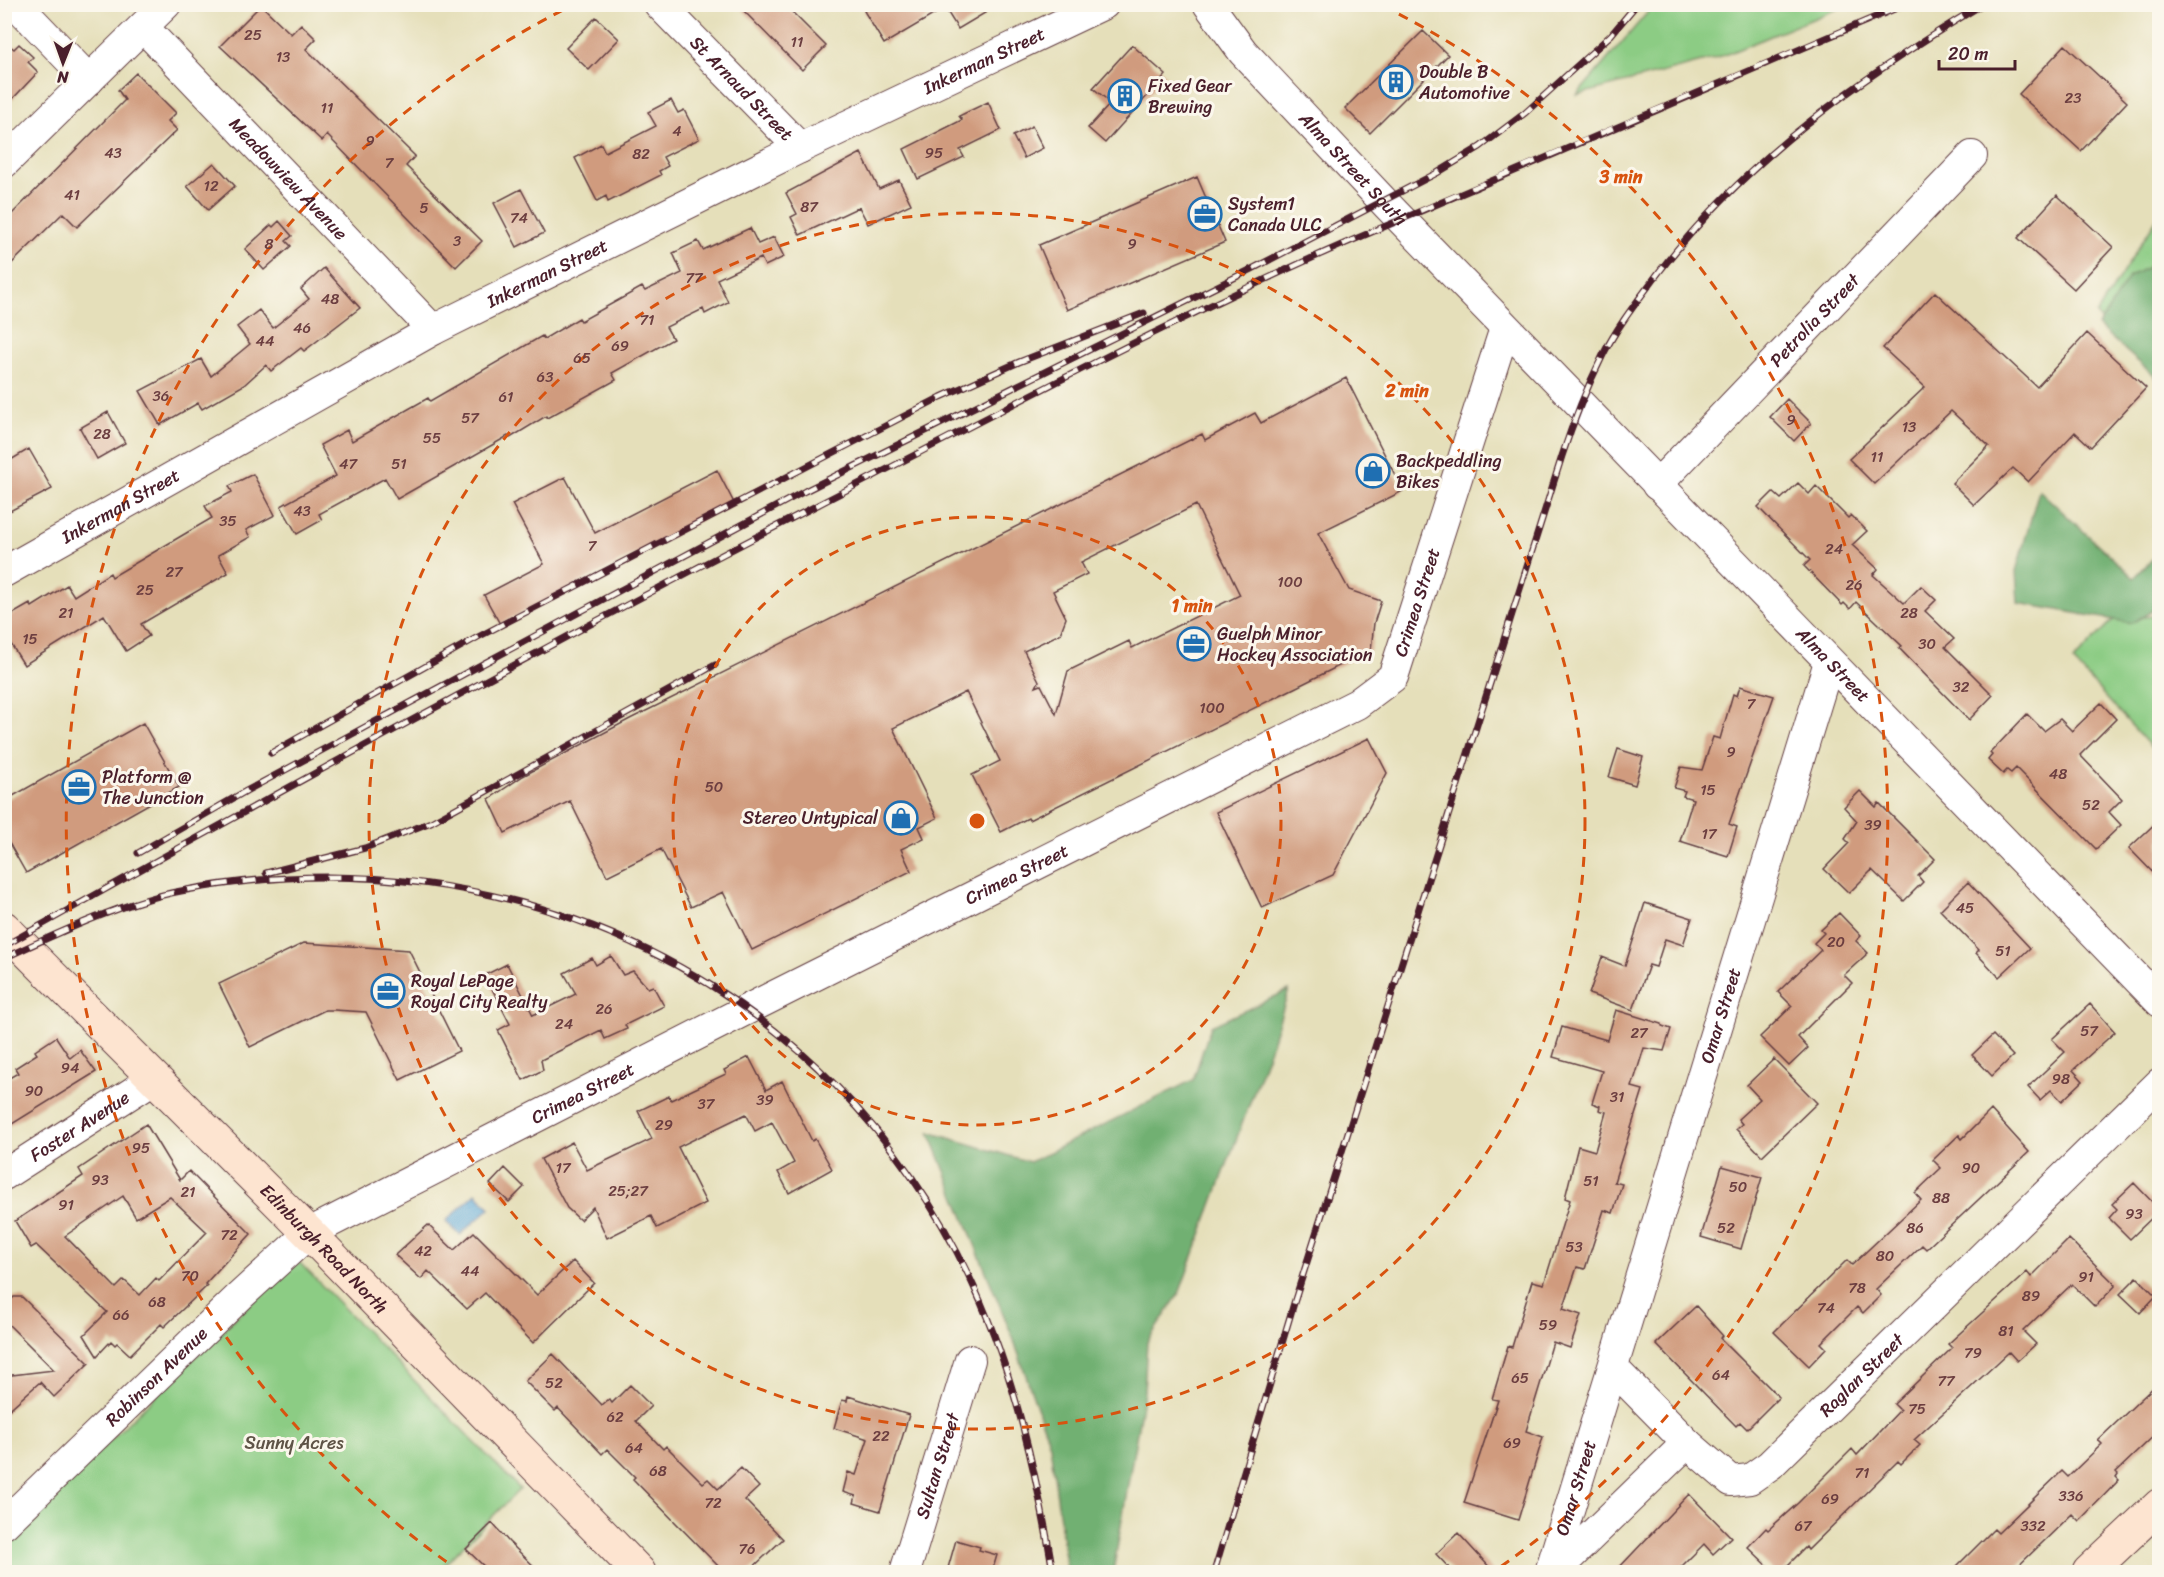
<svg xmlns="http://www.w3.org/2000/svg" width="2164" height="1577" font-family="Sriracha,sans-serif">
	<rect width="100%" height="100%" fill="#fbf7ec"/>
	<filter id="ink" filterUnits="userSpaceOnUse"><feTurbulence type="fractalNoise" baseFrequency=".0167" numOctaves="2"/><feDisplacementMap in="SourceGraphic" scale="12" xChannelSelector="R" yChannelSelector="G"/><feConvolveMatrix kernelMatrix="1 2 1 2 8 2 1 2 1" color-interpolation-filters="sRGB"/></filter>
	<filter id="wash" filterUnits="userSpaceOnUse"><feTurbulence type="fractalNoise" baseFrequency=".008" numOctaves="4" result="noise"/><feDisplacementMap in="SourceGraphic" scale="24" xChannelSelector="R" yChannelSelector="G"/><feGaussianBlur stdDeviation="1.35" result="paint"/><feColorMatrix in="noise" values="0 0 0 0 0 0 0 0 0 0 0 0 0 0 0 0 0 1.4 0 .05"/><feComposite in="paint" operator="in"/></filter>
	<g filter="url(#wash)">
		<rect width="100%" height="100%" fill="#e5dfba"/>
		<path fill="#8ccc84" stroke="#6b7658" stroke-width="1.5" d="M1654,5v-1l193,1 -130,53 -140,37z
			M2159,215v165l-63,-65z
			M2159,613v143l-86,-95 40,-41 41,-4z
			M299,1262l221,227 -83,83h-432v-29l272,-266z"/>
		<path fill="#71b072" stroke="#5e684e" stroke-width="1.5" d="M2159,261l1,117 -1,2 -61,-54 31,-49z
			M2039,490l95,88 25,-26v55l-27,16 -114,-20 -2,-32z
			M1289,990l-17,53 -93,251 -32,48 -3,50 -31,180h-46l-17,-127 -37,-107 -84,-206 101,30 163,-82 18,-54z"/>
		<path fill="#5da7d5" stroke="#546380" stroke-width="1.5" d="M476,1193l14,15 -30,27 -14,-14z"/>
		<g id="blocks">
			<path fill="#d09b7e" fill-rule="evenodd" d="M737,4h47l42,42 -24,24z
				M875,4h125l-42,25 -13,-21 -61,36 -20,-33z
				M261,5l30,29 10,-10 15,15 -10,10 109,107 -9,10 76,75 -26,26 -129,-132 -5,6 -102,-95z
				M596,17l23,22 -30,31 -23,-22z
				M1423,31l25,24 -78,78 -25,-25z
				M4,41l10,8 5,-5 14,13 -5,5 10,10 -34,36z
				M1132,45l34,30 -61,68 -17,-15 23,-25 -18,-15z
				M2065,45l62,57 -46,49 -62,-57z
				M136,73l40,40 -8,8 9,9 -100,97 -14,-14 -59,58v-49l121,-122 -7,-10z
				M671,100l7,13 6,-3 15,29 -36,18 5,9 -9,5 2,4 -53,27 -2,-6 -9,5 -22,-43 26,-14 4,8 51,-26 -8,-14z
				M988,102l13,28 -41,20 4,7 -46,22 -14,-30 58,-29 -3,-4z
				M1032,126l11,22 -19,10 -11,-22z
				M861,153l18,36 20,-9 12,24 -43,20 -9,-17 -59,28 -9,-18 6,-3 -11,-21z
				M214,163l21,23 -27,24 -21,-24z
				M1197,177l28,65 -158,68 -28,-65z
				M521,189l23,44 -27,14 -23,-44z
				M2057,195l56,52 -39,42 -56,-51z
				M279,221l13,15 -6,5 5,5 -27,24 -19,-21 26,-24 2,2z
				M750,228l8,16 16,-7 10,20 -19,9 -4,-8 -44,21 11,23 -23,12 -2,-5 -37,18 7,12 -61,34 4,7 -69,38 -1,-2 -36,22 -2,-2 -111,63 -12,-21 -66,36 3,6 -25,14 -16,-28 55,-30 -16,-31 27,-15 5,11 76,-43 2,3 112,-65 2,3 35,-21 2,3 61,-34 3,4 37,-18 -9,-20 25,-12 5,9z
				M324,268l36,40 -56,43 -3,-3 -30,23 -5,-6 -22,20 -42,24 -4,-6 -38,22 -20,-34 61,-32 10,17 39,-32 -13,-17 22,-17 14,18 36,-29 -8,-10z
				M1935,292l102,95 50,-54 59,55 -55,59 -16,-15 -47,50 -15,-14 -39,37 -22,-22 37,-37 -38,-35 -77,73 -25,-25 76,-72 -42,-39z
				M1346,378l57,113 -85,42 31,57 32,11 -7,22 -3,27 -342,170 -1,-2 -27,14 -29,-57 28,-14 -34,-69 -73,36 44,90 -18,9 5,11 -23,11 10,22 -159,79 -29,-58 -32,15 -30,-58 -54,27 -37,-75 -65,32 -16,-34 34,-23 107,-57 572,-285 3,6 50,-27 6,10zM1196,505l44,90 -108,53 -3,-7 -61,30 -12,43 -15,-29 -5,2 3,-6 -15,-30 36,-17 6,-16 -13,-27 34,-17 -6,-12z
				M1787,399l24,24 -17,18 -24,-24z
				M108,412l17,31 -28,16 -17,-31z
				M29,449l23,40 -48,25v-50z
				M717,470l17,33 -234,121 -16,-29 60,-31 -32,-60 53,-27 30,56z
				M253,474l22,41 -29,15 4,7 -32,18 10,18 -87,51 8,12 -23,15 -22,-36 -80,50 -20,-32v-14l26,-15 2,3 35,-22 7,11 36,-23 2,4 76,-45 24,-14 -7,-12 27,-14 -3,-6z
				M1798,483l11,11 7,-8 32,32 3,-3 16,16 -15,14 26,24 -5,6 31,28 17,-17 15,14 -11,11 29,28 -9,8 48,48 -24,25 -70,-72 3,-2 -46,-44 -6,7 -6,-6 -2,2 -38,-39 6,-6 -52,-53 15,-15 8,7z
				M1740,686l34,10 -45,128 8,3 -9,29 -48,-15 13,-42 -10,-3 2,-5 -11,-3 7,-21 21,3 11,-33 7,2 13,-45 4,2z
				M2101,703l15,16 -36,36 42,44 -13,13 12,13 -25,24 -80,-81 -5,5 -4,-3 -4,4 -15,-14 4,-5 -2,-2 37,-39 17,17 16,-12 12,12z
				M143,723l36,64 -153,86 -22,-39v-33z
				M1369,738l18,35 -54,102 -71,33 -46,-96z
				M1618,749l25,8 -8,28 -26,-8z
				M1860,791l16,16 3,-4 56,56 -17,17 5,6 -19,19 -32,-31 -23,23 -25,-24 25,-26 -4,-4 12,-18 -13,-14z
				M2160,819v61l-31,-32z
				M1968,882l62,66 -31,29 -23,-24 3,-3 -39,-40z
				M1645,903l47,15 -9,27 -18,-6 -9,28 -7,-2 -16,45 -44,-16 13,-37 23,9z
				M1839,913l22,23 -5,5 12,12 -24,22 8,8 -54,54 10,11 -19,18 -29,-29 32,-31 -14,-14 43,-42 -7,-7 10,-10 -3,-3z
				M304,943l105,7 50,101 -59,29 -34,-68 -32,-2h-9l-75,37 -31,-63z
				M611,956l12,19 10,-4 15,17 5,-2 11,20 -39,19 2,4 -22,10 -4,-9 -60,30 2,10 -20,10 -25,-50 12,-6 -25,-49 22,-11 26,51 43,-21 -12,-21 28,-15 4,7z
				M2090,1004l25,28 -42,38 10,11 -21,20 -11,-11 -11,10 -12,-13 37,-35 -13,-13z
				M1616,1010l46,14v2l9,3 -7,22 -20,-3 -12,39 11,3 -29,92 8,2 -9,29 -9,-3 -19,59 -8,-2 -14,42 18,6 -11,33 -17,-6 -27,89 17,6 -25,83 -54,-17 34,-103 -6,-1 16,-53 4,1 20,-66 12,3 26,-84 -5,-2 13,-52 17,5 11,-39 -7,-2 1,-4 -8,-3 10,-32 -49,-14 9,-30 45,13z
				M1993,1035l20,21 -21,20 -20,-21z
				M56,1037l14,21 10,-8 16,22 -92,57v-48l14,-8 -3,-5 22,-14 -2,-3z
				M749,1057l17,33 16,-9 30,60 3,-2 17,30 -43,24 -11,-21 16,-9 -22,-41 -17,9 -9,-17 -68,33 28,56 -49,25 -6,-12 -44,22 -14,-31 -13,13 -13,-12 -26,-49 31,-17 15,28 65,-31 -14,-28 31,-15 2,4 55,-26 -2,-4z
				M1774,1059l43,44 -55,53 -26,-27 6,-5 -4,-5 22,-20 -13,-14z
				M1991,1110l38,42 -103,97 -4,-4 -46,44 5,6 -18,18 -6,-6 -36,36 5,5 -17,18 -35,-34 73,-72 5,5 69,-65 -6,-7 26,-25 -8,-8 26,-25 3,4z
				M146,1124l34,56 9,-9 62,63 -46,50 2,2 -43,41 -3,-3 -31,31 -13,-12 -2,2 -4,-4 -14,15 -13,-21 23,-23 -71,-67 -5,3 -16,-27 68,-45 -4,-7zM123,1196l13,22 34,-21 37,35 -48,49 -3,-3 -16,17 -16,-15 -8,8 -51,-52z
				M1722,1166l40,11 -21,72 -40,-12z
				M505,1168l19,19 -15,15 -19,-18z
				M2134,1183l26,27 -30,29 -21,-21 8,-9 -5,-5z
				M428,1225l26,25 20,-18 63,63 36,-34 21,22 -61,60 -48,-50 -18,16 -39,-38 -7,8 -26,-24z
				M2069,1239l47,46 -21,22 -23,-23 -49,47 13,13 -19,17 -8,-9 -95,88 6,5 -19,19 -3,-3 -90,89 -2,-3 -25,25h-7l-26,-25 18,-19 2,2 30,-27 54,-54 5,6 43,-45 -6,-6 58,-56 -4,-4 79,-72 4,5z
				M2137,1277l19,19 -16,17 -20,-19z
				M14,1297h8l67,66 -35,34 -14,-15 -36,32v-38l50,-6 -50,-50v-14z
				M1696,1306l27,30 -3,2 59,59 -32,32 -7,-7 -4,4 -80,-82z
				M553,1354l49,51 7,-6 3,4 18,-18 21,21 -15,15 27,28 3,-3 37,37 5,-4 10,10 23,-21 18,19 -14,13 38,39 -35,33h-24l-91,-93 2,-2 -28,-28 -5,5 -44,-46 -3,3 -30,-30z
				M2160,1381v49l-44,42 2,2 -2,3 3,3 -40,41 -7,-7 -60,58h-61l43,-43 4,4 64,-62 6,6 34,-33 -4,-4z
				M848,1396l61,19 -29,96 -26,-8 2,-7 -13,-4 5,-20 8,3 12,-36 -34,-11 8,-28 5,1z
				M1689,1494l42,43 -18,17 -9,-10 -28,28h-61z
				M492,1523l17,19 31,30h-50l-24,-23z
				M1458,1533l36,39h-41l-17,-18z
				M956,1540l24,7 -1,3 18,5 -5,17h-30l-14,-4z"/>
		</g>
	</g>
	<g filter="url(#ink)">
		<use href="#blocks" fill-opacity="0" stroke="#613c40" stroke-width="1.5"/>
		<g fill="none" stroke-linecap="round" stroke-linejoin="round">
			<defs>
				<g id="street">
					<path d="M16,4l73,76"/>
					<path id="s1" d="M659,4l141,144"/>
					<path id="s2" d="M1208,4l35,48 145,154 772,796"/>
					<path id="s3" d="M143,27l290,303"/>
					<path d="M4,163l162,-159"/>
					<path id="s4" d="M1657,485l315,-329"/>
					<path id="s5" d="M4,572l429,-242 367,-182 304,-144"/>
					<path id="s6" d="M4,1175l151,-97"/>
					<path id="s7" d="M1614,1369l73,74 44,38 19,-2 20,-14 390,-382"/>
					<path id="s8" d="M4,1524l236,-228 69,-63 431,-220 617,-309 36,-27 112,-349"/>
					<path id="s9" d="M905,1572l65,-212"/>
					<path id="s10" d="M1550,1572l279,-910"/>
					<path d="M1554,1572l133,-129"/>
				</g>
				<g id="secondary">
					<path id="s11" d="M4,928l305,305 330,339"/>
					<path d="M2089,1572l71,-67"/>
				</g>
			</defs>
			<use href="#street" stroke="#613c40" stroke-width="32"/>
			<use href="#secondary" stroke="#613c40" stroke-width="35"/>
			<use href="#street" stroke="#fff" stroke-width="30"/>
			<use href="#secondary" stroke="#fde4d0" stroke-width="33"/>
			<defs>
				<path id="rail" d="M271,753l207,-116 463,-240 78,-35 125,-49
					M138,853l108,-62 559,-300 447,-222 185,-96 43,-26 45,-34 86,-78 26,-31
					M266,873l99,-25 66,-26 284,-157
					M4,946c286,-161 572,-317 864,-467 158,-81 315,-165 478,-236 186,-81 373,-160 560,-239
					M4,958c52,-24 122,-57 177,-67 327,-63 653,89 793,396 41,89 63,189 79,285
					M1214,1572l80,-269 268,-847c11,-34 25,-69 41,-101 15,-30 36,-56 56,-83 88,-114 201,-194 324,-268"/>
			</defs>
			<use href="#rail" stroke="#4a1f2b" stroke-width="7"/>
			<use href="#rail" stroke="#fbf7ec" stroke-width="4.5" stroke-dasharray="14" stroke-linecap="butt"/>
		</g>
	</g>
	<g fill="none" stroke="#d8530f" stroke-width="3" stroke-dasharray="10 8">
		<circle cx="977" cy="821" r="304"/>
		<circle cx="977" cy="821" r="608"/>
		<path d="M461 1572A911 911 0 0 1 571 6M1383 6A911 911 0 0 1 1493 1572"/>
	</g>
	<defs>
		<symbol id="building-ring" viewBox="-11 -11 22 22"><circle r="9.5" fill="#fbf7ec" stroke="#1f6fb2" stroke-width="1.5"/><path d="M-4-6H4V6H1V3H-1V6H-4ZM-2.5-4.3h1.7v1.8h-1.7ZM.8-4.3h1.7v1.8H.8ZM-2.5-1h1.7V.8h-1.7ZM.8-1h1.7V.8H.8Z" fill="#1f6fb2"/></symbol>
		<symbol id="office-ring" viewBox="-11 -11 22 22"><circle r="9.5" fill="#fbf7ec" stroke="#1f6fb2" stroke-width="1.5"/><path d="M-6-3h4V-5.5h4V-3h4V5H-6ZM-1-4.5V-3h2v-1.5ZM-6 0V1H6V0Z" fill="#1f6fb2"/></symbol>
		<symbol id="shop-ring" viewBox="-11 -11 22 22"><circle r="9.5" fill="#fbf7ec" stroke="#1f6fb2" stroke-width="1.5"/><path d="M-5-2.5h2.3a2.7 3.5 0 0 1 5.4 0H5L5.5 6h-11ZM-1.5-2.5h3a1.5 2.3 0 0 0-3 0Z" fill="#1f6fb2"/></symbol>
	</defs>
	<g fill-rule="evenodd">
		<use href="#building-ring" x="1377" y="63" width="38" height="38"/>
		<use href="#building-ring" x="1106" y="77" width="38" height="38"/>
		<use href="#office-ring" x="1186" y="195" width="38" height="38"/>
		<use href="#shop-ring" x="1354" y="452" width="38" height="38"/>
		<use href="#office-ring" x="1175" y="625" width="38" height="38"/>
		<use href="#office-ring" x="60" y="768" width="38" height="38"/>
		<use href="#shop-ring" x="882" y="799" width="38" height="38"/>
		<use href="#office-ring" x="369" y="972" width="38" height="38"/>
	</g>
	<g text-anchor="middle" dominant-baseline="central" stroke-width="6" stroke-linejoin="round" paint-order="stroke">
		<g font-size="15" fill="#6c3e40">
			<text x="253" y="35">25</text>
			<text x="797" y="42">11</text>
			<text x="283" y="57">13</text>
			<text x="2073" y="98">23</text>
			<text x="327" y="108">11</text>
			<text x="677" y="131">4</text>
			<text x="370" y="141">9</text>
			<text x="113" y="153">43</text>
			<text x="934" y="153">95</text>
			<text x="641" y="154">82</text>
			<text x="389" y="163">7</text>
			<text x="211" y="186">12</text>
			<text x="72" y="195">41</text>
			<text x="809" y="207">87</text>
			<text x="424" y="208">5</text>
			<text x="519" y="218">74</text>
			<text x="457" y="241">3</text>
			<text x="269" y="244">8</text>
			<text x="1132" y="244">9</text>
			<text x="694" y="278">77</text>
			<text x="330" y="299">48</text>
			<text x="647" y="320">71</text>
			<text x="302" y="328">46</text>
			<text x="265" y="341">44</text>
			<text x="620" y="346">69</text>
			<text x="582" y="358">65</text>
			<text x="545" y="377">63</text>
			<text x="161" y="396">36</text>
			<text x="506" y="397">61</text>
			<text x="470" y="418">57</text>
			<text x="1791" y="420">9</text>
			<text x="1909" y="427">13</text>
			<text x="102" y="434">28</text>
			<text x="432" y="438">55</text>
			<text x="1877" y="457">11</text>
			<text x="348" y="464">47</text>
			<text x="399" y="464">51</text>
			<text x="302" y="511">43</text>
			<text x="228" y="521">35</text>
			<text x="592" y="546">7</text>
			<text x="1834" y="549">24</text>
			<text x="174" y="572">27</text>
			<text x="1290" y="582">100</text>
			<text x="1854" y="585">26</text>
			<text x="145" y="590">25</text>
			<text x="66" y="613">21</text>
			<text x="1909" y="613">28</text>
			<text x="30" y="639">15</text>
			<text x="1927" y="644">30</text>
			<text x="1961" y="687">32</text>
			<text x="1751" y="704">7</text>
			<text x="1212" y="708">100</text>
			<text x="1731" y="752">9</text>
			<text x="2058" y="774">48</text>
			<text x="714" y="787">50</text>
			<text x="1708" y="790">15</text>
			<text x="2091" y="805">52</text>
			<text x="1873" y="825">39</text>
			<text x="1709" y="834">17</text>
			<text x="1965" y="908">45</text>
			<text x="1836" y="942">20</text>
			<text x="2003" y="951">51</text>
			<text x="604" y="1009">26</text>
			<text x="564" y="1024">24</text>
			<text x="2089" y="1031">57</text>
			<text x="1639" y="1033">27</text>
			<text x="70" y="1068">94</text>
			<text x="2061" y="1079">98</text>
			<text x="34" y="1091">90</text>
			<text x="1617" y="1097">31</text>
			<text x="765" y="1100">39</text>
			<text x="706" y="1104">37</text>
			<text x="664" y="1125">29</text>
			<text x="141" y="1148">95</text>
			<text x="563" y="1168">17</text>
			<text x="1971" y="1168">90</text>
			<text x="100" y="1180">93</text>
			<text x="1591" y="1181">51</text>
			<text x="1738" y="1187">50</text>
			<text x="628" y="1191">25;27</text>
			<text x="188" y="1192">21</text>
			<text x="1941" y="1198">88</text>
			<text x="66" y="1205">91</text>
			<text x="2134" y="1214">93</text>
			<text x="1726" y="1228">52</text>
			<text x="1915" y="1228">86</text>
			<text x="229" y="1235">72</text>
			<text x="1574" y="1247">53</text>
			<text x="423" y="1251">42</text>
			<text x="1885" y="1256">80</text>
			<text x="470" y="1271">44</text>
			<text x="190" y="1276">70</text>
			<text x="2086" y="1277">91</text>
			<text x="1857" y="1288">78</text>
			<text x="2031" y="1296">89</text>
			<text x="157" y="1302">68</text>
			<text x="1826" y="1308">74</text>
			<text x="121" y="1315">66</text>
			<text x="1548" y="1325">59</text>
			<text x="2006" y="1331">81</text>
			<text x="1973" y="1353">79</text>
			<text x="1721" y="1375">64</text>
			<text x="1520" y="1378">65</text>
			<text x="1946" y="1381">77</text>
			<text x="554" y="1383">52</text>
			<text x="1917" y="1409">75</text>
			<text x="615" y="1417">62</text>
			<text x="881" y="1436">22</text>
			<text x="1512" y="1443">69</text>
			<text x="634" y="1448">64</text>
			<text x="658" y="1471">68</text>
			<text x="1862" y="1473">71</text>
			<text x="2071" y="1496">336</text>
			<text x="1830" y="1499">69</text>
			<text x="713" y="1503">72</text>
			<text x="1803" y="1526">67</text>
			<text x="2033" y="1526">332</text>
			<text x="747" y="1549">76</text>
		</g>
		<g font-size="18" fill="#4a1f2b" stroke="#fbf7ec">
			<text stroke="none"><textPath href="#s5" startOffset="1106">Inkerman Street</textPath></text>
			<text stroke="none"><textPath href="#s1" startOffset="118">St Arnaud Street</textPath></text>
			<text stroke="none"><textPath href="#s2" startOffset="220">Alma Street South</textPath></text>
			<text stroke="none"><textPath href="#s3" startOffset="210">Meadowview Avenue</textPath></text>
			<text stroke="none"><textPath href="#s5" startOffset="620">Inkerman Street</textPath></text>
			<text stroke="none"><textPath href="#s4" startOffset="228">Petrolia Street</textPath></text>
			<text stroke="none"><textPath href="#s5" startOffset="134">Inkerman Street</textPath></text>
			<text stroke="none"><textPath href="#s8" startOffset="1719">Crimea Street</textPath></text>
			<text stroke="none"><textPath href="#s2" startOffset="910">Alma Street</textPath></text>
			<text stroke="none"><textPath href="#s8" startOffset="1215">Crimea Street</textPath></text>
			<text stroke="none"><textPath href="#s10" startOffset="582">Omar Street</textPath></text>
			<text stroke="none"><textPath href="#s8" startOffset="729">Crimea Street</textPath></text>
			<text stroke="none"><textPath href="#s6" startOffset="90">Foster Avenue</textPath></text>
			<text stroke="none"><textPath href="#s11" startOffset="453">Edinburgh Road North</textPath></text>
			<text stroke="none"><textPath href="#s7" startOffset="334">Raglan Street</textPath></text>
			<text stroke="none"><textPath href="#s8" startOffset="212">Robinson Avenue</textPath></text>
			<text stroke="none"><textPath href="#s9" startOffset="111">Sultan Street</textPath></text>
			<text stroke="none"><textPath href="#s10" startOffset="88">Omar Street</textPath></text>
		</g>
		<g font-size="18" fill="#4a1f2b" stroke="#fbf7ec" text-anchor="start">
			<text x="1419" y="72">Double B<tspan x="1419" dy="21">Automotive</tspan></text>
			<text x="1148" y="86">Fixed Gear<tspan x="1148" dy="21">Brewing</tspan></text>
			<text x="1228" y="204">System1<tspan x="1228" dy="21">Canada ULC</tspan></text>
			<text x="1396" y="461">Backpeddling<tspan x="1396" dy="21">Bikes</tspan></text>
			<text x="1217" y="634">Guelph Minor<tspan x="1217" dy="21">Hockey Association</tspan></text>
			<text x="102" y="777">Platform @<tspan x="102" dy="21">The Junction</tspan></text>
			<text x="878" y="818" text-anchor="end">Stereo Untypical</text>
			<text x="411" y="981">Royal LePage<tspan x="411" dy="21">Royal City Realty</tspan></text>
		</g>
		<g font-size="18" fill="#5e5346" stroke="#fbf7ec">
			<text x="294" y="1443">Sunny Acres</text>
		</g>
	</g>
	<circle cx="977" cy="821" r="9" fill="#d8530f" stroke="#fbf7ec" stroke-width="3"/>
	<g font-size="18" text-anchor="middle" font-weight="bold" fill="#d8530f" stroke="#fbf7ec" stroke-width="6" stroke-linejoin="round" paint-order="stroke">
		<text x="1621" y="183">3 min</text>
		<text x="1407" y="397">2 min</text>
		<text x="1192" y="612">1 min</text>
	</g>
	<rect width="2164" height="1577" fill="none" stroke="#fbf7ec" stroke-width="24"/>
	<g transform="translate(63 63) rotate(181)" stroke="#fbf7ec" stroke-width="4.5" paint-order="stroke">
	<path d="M0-4.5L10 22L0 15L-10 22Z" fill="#4a1f2b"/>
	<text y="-9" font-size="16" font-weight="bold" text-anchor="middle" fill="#4a1f2b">N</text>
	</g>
	<path d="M1939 60v9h76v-9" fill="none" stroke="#4a1f2b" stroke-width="3"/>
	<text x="1948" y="60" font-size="18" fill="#4a1f2b" stroke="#fbf7ec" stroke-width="4.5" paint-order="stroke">20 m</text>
</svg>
